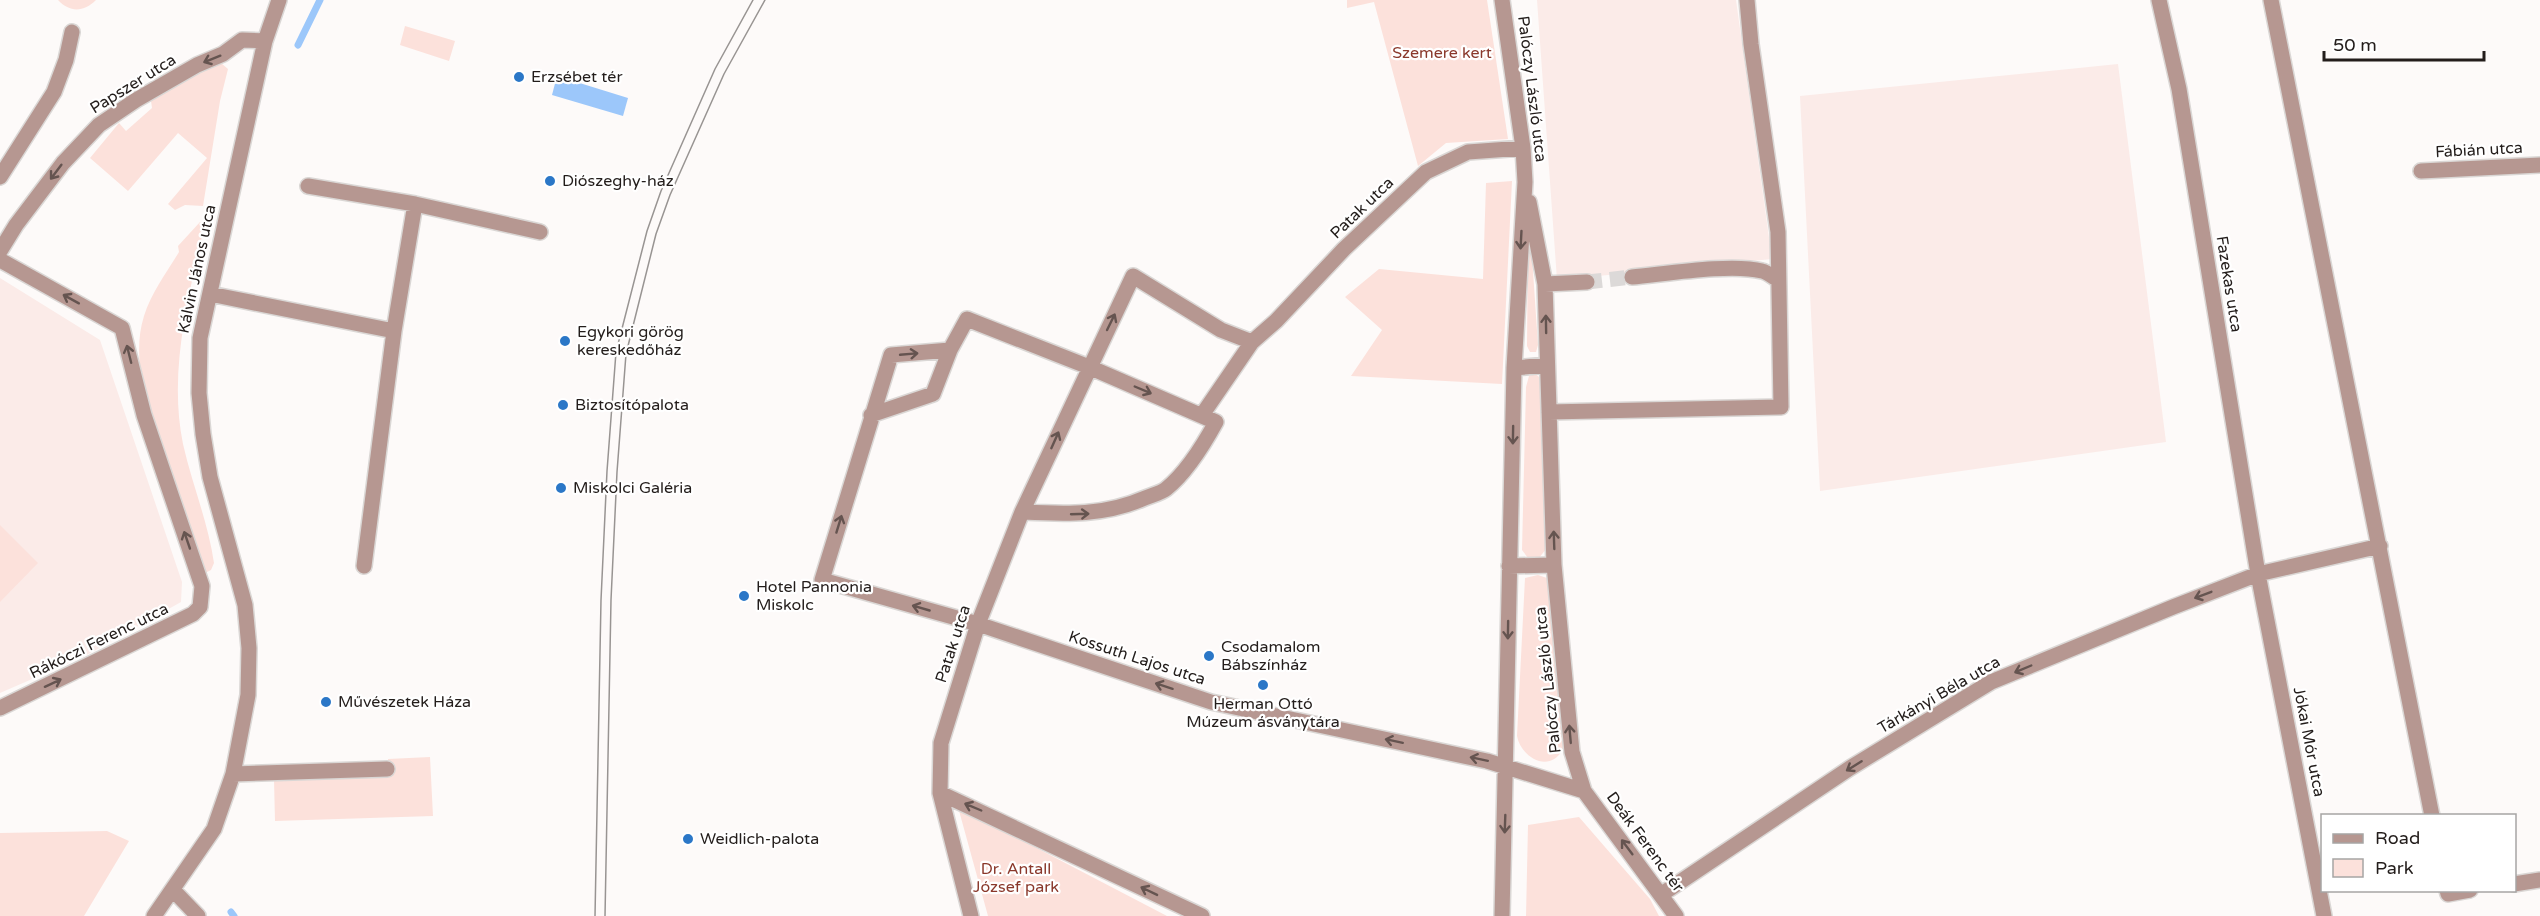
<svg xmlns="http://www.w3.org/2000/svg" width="2540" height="916" font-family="'Varela Round',sans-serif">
	<rect width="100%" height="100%" fill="#fdfaf9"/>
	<path fill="#fbebe8" d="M1537,0h199l36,259 -215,21z
		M2118,64l48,378 -346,49 -20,-395z
		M0,278l100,62 82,242 -1,20 -96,54 -85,37z"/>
	<path fill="#fce1db" d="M58,0h38c-12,12 -26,13 -38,0z
		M1347,0h140l21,139 -62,4 -28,23 -44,-164 -27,6z
		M405,26l50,15 -6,20 -49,-16z
		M221,63l7,6 -8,32 -17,105 -18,-1 -10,5 -7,-6 39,-46 -29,-25 -50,58 -38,-33 29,-35 7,8 26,-23 -1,-7 54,-32z
		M1512,181l-10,203 -151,-8 31,-46 -37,-33 34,-28 104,10 3,-96z
		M200,222l5,1c-16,72 -37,147 -22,221 9,40 25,78 31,119l-3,7 -6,3c-11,-32 -22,-64 -33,-96 -17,-47 -44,-111 -28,-161 7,-23 23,-44 35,-64l-1,-6z
		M1528,240l3,2 7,103 -2,7h-6l-3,-6z
		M1536,374l5,5 5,170 -7,9h-11l-6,-8 4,-163 3,-11z
		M0,525l38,38 -38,39z
		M1538,575l9,3 19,156c-1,4 -1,11 -3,15 -13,25 -42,9 -46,-13l8,-158z
		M430,757l3,59 -158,5 -1,-41 115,-4 -1,-17z
		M958,807l209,109h-179z
		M1579,817l71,82 9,17h-133l2,-91z
		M107,831l22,10 -45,75h-84v-83z"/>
	<path fill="#9cc7fa" d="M557,76l71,22 -5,18 -71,-21z"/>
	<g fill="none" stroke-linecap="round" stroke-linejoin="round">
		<path stroke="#9cc7fa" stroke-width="7" d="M298,45l22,-45
			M231,912l3,4"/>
		<path stroke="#dcd9d8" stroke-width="15" stroke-dasharray="15 8" stroke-linecap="butt" d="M1587,282l45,-5"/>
		<defs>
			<path id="minor" d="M2159,0l20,89 79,485 66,342
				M2271,0l161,816
				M2421,171l119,-6
				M0,177l54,-85 12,-32 6,-28
				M1529,202l16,82 9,281 18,187 12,39 92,125
				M415,204l125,28
				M0,251l16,-26 47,-62 36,-38 37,-25 61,-35 26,-11 19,-14 23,1
				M0,260l122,68 22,87 58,171 -2,21 -7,7 -193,94
				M1632,277c33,-3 99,-14 130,-6 5,1 11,6 16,9
				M1545,284l42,-2
				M210,294l184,37 21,-127 -107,-18
				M1514,368l33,-3
				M1549,412l232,-5 -3,-175 -27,-188 -4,-44
				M871,415l62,-21 17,-44
				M1202,415l50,-73 24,-21 68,-72 82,-77 42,-20 55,-4
				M1022,512c44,2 82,4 123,-14 7,-3 16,-5 21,-9 20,-16 38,-45 50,-67l-127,-55 -122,-48 -17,31 -59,5 -69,225 156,44 233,78 276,59 97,30
				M364,566l30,-235
				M1509,566l45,-1
				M233,774l154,-5
				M940,793l262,123
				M2514,884l26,-4
				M173,890l25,26
				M2447,890l1,4 22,-4
				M1662,894l188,-126 141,-86 182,-75 85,-33 122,-28
				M154,916l60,-87 19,-55 15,-79 1,-47 -4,-43 -35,-128 -7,-43 -4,-41 1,-55 65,-297 14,-41
				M971,916l-31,-123 1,-50 37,-119 44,-112 111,-236 88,54 31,12
				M1502,916l12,-548 11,-186 -2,-34 -21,-148"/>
		</defs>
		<use href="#minor" stroke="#dad7d5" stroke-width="18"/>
		<use href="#minor" stroke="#b69791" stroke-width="15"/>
		<path stroke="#989492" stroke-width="1.5" d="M595,916l6,-316 6,-129 9,-119 31,-121 14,-40 54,-122 38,-69
			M605,916l6,-316 6,-128 9,-118 30,-120 14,-39 54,-121 41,-74"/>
	</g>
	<defs><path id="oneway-shaft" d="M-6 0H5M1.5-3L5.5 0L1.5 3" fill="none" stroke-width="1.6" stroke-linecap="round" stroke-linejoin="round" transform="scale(1.5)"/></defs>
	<g stroke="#655450">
		<use href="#oneway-shaft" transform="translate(212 59) rotate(158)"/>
		<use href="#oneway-shaft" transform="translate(56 172) rotate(127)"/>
		<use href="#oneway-shaft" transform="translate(1521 240) rotate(93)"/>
		<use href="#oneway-shaft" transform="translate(71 299) rotate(-151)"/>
		<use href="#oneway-shaft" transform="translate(1111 322) rotate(-64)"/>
		<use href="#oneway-shaft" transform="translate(1546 324) rotate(-91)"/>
		<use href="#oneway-shaft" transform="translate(129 354) rotate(-104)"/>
		<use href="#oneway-shaft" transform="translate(909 354) rotate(-5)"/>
		<use href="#oneway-shaft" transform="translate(1143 390) rotate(23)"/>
		<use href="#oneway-shaft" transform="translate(1513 435) rotate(91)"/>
		<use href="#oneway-shaft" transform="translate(1055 440) rotate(-66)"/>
		<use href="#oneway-shaft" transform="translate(1080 514) rotate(-2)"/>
		<use href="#oneway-shaft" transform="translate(839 524) rotate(-73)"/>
		<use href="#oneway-shaft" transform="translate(187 540) rotate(-109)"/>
		<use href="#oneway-shaft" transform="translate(1554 540) rotate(-92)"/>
		<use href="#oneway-shaft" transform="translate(2203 595) rotate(159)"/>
		<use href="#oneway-shaft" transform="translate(921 608) rotate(-164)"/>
		<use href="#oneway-shaft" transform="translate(1508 630) rotate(91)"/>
		<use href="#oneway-shaft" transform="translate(2023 669) rotate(157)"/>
		<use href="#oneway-shaft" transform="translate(53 683) rotate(-25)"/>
		<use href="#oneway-shaft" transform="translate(1164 686) rotate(-162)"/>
		<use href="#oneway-shaft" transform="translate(1570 734) rotate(-95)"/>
		<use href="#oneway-shaft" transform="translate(1394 741) rotate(-168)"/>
		<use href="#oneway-shaft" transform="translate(1479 759) rotate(-168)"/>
		<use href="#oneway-shaft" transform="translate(1854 766) rotate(148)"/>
		<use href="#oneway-shaft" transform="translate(973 807) rotate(-157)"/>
		<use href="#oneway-shaft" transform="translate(1505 824) rotate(92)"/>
		<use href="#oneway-shaft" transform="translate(1627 847) rotate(-127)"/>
		<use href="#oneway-shaft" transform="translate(1149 891) rotate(-154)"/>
	</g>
	<g fill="#2b77c7" stroke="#fff" stroke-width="2">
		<circle cx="519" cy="77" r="6"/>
		<circle cx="550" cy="181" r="6"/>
		<circle cx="565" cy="341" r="6"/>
		<circle cx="563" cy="405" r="6"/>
		<circle cx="561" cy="488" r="6"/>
		<circle cx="744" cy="596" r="6"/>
		<circle cx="1209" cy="656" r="6"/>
		<circle cx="1263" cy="685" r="6"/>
		<circle cx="326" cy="702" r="6"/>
		<circle cx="688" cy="839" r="6"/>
	</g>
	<g text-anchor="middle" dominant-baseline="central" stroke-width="4.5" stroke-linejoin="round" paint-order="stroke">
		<g font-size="16" fill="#8a382b" stroke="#fff">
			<text x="1442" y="53">Szemere kert</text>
			<text x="1016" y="869">Dr. Antall<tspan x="1016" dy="18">József park</tspan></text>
		</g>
		<g font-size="16" fill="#231d1b" stroke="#fff" text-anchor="start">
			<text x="531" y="77">Erzsébet tér</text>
			<text x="562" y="181">Diószeghy-ház</text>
			<text x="577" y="332">Egykori görög<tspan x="577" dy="18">kereskedőház</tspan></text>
			<text x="575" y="405">Biztosítópalota</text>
			<text x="573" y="488">Miskolci Galéria</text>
			<text x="756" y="587">Hotel Pannonia<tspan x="756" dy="18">Miskolc</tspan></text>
			<text x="1221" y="647">Csodamalom<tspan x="1221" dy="18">Bábszínház</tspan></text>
			<text x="338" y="702">Művészetek Háza</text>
			<text x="1263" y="704" text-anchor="middle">Herman Ottó<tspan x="1263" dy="18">Múzeum ásványtára</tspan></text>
			<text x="700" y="839">Weidlich-palota</text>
		</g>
		<g font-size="16" fill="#231d1b" stroke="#fff">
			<text transform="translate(133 84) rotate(-32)">Papszer utca</text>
			<text transform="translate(1532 89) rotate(83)">Palóczy László utca</text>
			<text transform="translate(2479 150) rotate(-3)">Fábián utca</text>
			<text transform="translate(1362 208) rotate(-44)">Patak utca</text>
			<text transform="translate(197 269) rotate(-78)">Kálvin János utca</text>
			<text transform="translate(2229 284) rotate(81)">Fazekas utca</text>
			<text transform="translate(99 641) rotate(-26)">Rákóczi Ferenc utca</text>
			<text transform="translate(953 644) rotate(-72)">Patak utca</text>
			<text transform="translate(1137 658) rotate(18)">Kossuth Lajos utca</text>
			<text transform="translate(1548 680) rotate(-96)">Palóczy László utca</text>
			<text transform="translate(1939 695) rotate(-30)">Tárkányi Béla utca</text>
			<text transform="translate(2309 742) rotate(79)">Jókai Mór utca</text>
			<text transform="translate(1645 842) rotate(54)">Deák Ferenc tér</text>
		</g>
	</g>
	<rect x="2321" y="814" width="195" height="78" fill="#ffffff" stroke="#a7a5a4" stroke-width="1.5"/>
	<rect x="2333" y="834" width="30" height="9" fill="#b69791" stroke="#a7a5a4" stroke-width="1.5"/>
	<text x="2375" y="844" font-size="18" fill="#231d1b">Road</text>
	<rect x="2333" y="859" width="30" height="18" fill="#fce1db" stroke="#a7a5a4" stroke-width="1.5"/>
	<text x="2375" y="874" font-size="18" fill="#231d1b">Park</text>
	<path d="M2324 51v9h160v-9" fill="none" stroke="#231d1b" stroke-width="3"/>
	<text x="2333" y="51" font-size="18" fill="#231d1b" stroke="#ffffff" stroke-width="4.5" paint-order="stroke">50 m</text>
</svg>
